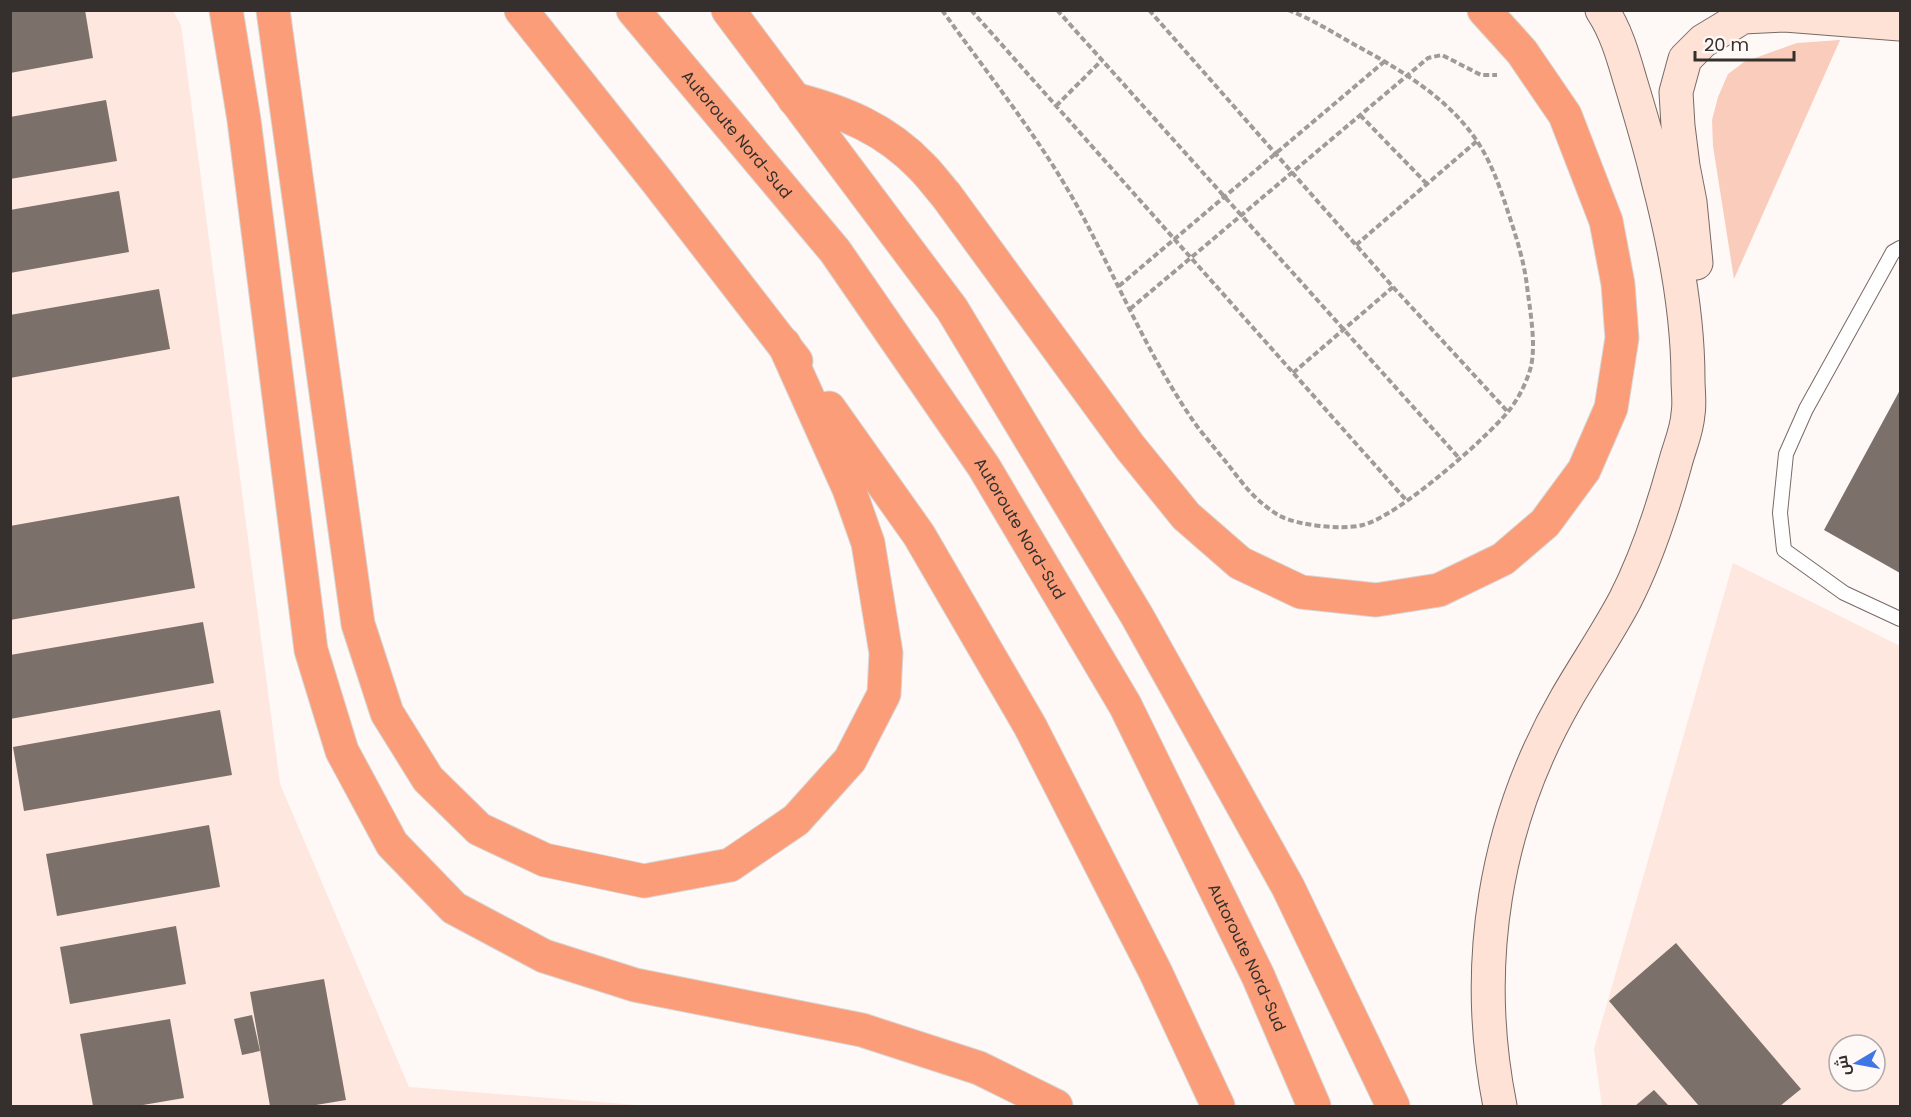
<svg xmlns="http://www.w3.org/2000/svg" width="1911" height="1117" font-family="Poppins,Cairo,sans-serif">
	<rect width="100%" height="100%" fill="#fef8f6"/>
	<path fill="#fde7df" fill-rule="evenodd" d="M10,11h163l8,14 99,759 129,303 241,19h-639z
		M1733,563l167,83v460h-298l-8,-57zM1839,1045h36v36h-36z"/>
	<path fill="#f9ccbb" d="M1840,40l-106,239 -21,-133 -1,-26 6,-23 10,-23 16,-12 53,-19z"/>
	<path fill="#7c706b" d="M10,10h75l8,48 -83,15z
		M106,100l11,61 -107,18v-62z
		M119,191l10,61 -119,21v-63z
		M159,289l11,60 -160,29v-63z
		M1900,390v183l-76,-43z
		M179,496l16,92 -185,32v-94z
		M203,622l11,61 -204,36v-64z
		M220,710l12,65 -208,36 -11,-64z
		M209,825l11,62 -163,29 -11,-62z
		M176,926l10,58 -116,20 -10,-57z
		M1676,943l125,146 -21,17h-81l-90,-105z
		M324,979l22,121 -36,6h-40l-20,-114z
		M252,1015l8,36 -18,4 -8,-36z
		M170,1019l14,79 -47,8h-44l-13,-72z
		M1654,1090l15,16h-34z"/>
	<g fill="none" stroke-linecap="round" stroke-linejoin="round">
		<defs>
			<path id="service" d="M1900,248l-7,4 -87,157 -20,45 -6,59 4,37 60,43 56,26"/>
			<path id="secondary" d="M1696,263l-6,-61 -7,-36 -5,-40 -2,-34 9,-33 18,-18 40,-24 42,-2 115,9
				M1500,1106c-28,-140 -6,-282 66,-407 19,-33 41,-65 59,-99 22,-43 37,-89 50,-136 4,-16 12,-33 13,-50 2,-11 0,-23 0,-35 0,-67 -13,-134 -30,-199 -8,-34 -18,-67 -28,-100 -7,-24 -14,-49 -28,-70"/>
			<g id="motorway">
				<path d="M226,10l18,110 67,530 31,101 50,93 62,64 90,48 91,29 227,45 117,38 77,38"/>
				<path d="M273,10l85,614 29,89 41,66 51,50 66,31 99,21 86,-16 66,-45 54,-60 34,-66 2,-41 -18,-110 -19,-54 -65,-145"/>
				<path d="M521,10l135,170 140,181"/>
				<path id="s1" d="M633,10l202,241 149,216 141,238 133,271 56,130"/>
				<path d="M728,10l224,299 185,307 151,271 105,219"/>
				<path d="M794,99c50,13 92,30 128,68 9,9 16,19 24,28l184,252 56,69 54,47 61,29 75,8 63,-10 64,-31 42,-36 39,-53 27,-62 11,-70 -4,-54 -12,-63 -41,-106 -43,-63 -38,-42"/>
				<path d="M829,408l90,127 111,191 125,245 63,135"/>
			</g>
		</defs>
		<use href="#service" stroke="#776a66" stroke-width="16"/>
		<use href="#secondary" stroke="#776a66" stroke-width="35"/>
		<use href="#motorway" stroke="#d7d6d5" stroke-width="35"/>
		<path stroke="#a09b98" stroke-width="4" stroke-dasharray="6 3" stroke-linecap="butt" d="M942,10c48,67 100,131 139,203 38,71 71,151 118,216 9,11 18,22 27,33 11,14 23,31 37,42 5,4 11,9 17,12 20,10 62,14 83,9 35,-9 119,-83 144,-112 10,-12 18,-27 23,-43 7,-23 0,-59 -3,-84 -3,-25 -11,-50 -19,-74 -8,-25 -17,-50 -31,-71 -29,-43 -76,-71 -120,-95 -23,-13 -45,-27 -69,-36
			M971,10l435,490
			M1057,10l402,448
			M1149,10l244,277 115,125
			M1056,106l46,-46
			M1360,115l67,69
			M1356,245l121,-104
			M1119,286l266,-225
			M1130,309l298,-251 14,-3 39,20h16
			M1293,373l100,-86"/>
		<use href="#service" stroke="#fff" stroke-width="14"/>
		<use href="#secondary" stroke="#fee2d6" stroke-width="33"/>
		<use href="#motorway" stroke="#fa9d78" stroke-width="33"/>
	</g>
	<g text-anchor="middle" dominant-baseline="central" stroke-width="6" stroke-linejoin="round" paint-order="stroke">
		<g font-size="16" fill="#35302d" stroke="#fef8f6">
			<text stroke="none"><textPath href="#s1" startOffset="162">Autoroute Nord-Sud</textPath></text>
			<text stroke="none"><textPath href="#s1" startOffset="648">Autoroute Nord-Sud</textPath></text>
			<text stroke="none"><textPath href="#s1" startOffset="1134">Autoroute Nord-Sud</textPath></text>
		</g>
	</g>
	<rect width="1911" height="1117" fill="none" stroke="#35302d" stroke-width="24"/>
	<g transform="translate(1857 1063) rotate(260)"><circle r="28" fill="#fef8f6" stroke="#aea8a6" stroke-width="1.5"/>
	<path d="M0-4.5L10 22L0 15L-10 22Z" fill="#3f75e5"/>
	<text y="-9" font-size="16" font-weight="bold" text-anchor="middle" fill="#35302d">ش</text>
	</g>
	<path d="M1695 51v9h99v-9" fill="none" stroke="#35302d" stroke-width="3"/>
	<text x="1704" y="51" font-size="18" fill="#35302d" stroke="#fef8f6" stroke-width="4.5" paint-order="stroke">20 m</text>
</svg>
